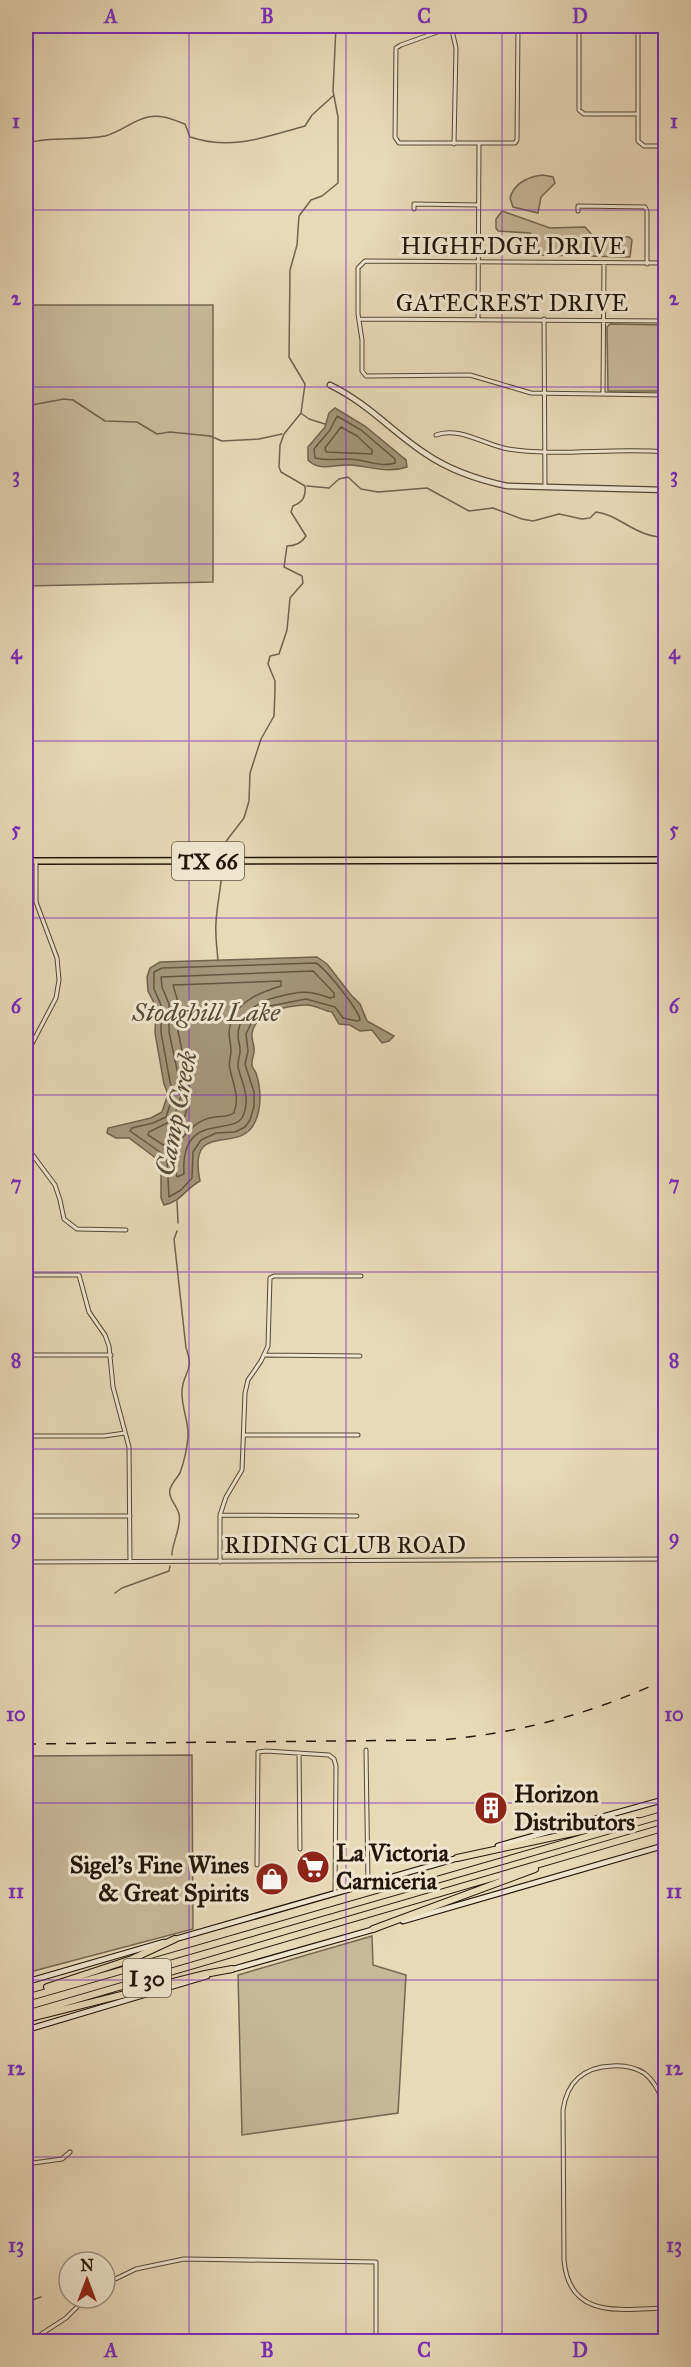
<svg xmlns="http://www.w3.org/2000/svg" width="691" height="2367" font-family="'IM FELL Great Primer',serif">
	<rect width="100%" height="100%" fill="#e8d9b7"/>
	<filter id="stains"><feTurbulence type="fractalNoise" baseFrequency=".00333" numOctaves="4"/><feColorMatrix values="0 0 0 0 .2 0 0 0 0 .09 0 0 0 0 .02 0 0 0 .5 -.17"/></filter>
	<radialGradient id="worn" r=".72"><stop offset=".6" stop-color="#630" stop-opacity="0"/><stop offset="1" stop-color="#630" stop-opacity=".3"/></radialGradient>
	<path fill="#c7b89a" stroke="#756652" stroke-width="1.5" d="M543,175l10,2 2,6 -14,14 -3,16 -25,-6 -3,-9c4,-15 19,-22 33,-23z
		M502,211l48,17 35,-1 9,10h35l3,3 -2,17 -89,-2 -11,-22 -32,-2 -2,-3v-9z
		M26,305h187v277l-187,4z
		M610,324l55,1v39l-4,27h-53l-1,-64z
		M192,1755l1,174 -167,44v-217z
		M372,1936l1,29 33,10 -8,138 -156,22 -4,-160z"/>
	<path fill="#a5967c" stroke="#71624e" stroke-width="1.5" d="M335,408l30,18 41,34 1,7c-19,7 -38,-1 -57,-2 -14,-1 -31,7 -42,-5v-13l17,-20 4,-14z
		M317,957l10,7 24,31 9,9 7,17 27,15 -5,5 -7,2 -10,-13 -12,1 -10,-6 -11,-1 -7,-12c-9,-1 -17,-8 -27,-7 -18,1 -49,6 -53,28 -1,7 3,12 2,18 0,5 -3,9 -2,14 0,3 3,5 4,8 5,15 6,34 -1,49 -15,34 -68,-4 -55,59 -14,7 -19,21 -36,24l-3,-7v-36l-32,-24h-13l-9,-5 1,-5 43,-10 11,-6 6,-18 -4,-10 -9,-51 1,-26 -8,-16 -1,-14 3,-9 10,-6z"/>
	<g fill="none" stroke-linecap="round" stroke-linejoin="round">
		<path stroke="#645643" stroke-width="1.5" d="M337,416l24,14 34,29v4c-15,5 -31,-4 -47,-4 -12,0 -20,2 -33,-1l-1,-9 16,-19z
			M341,427l16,9 15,14v4l-46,-2 -1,-4z
			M316,963c10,6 43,47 44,57l-3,1 -14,-3 -8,-11 -29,-8 -36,7 -16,11 -8,17 2,17 -3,13 9,28v14l-4,14 -5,7 -10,5 -19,1 -15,7 -8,12 -1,26 -11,12 -12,7 -2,-38 -7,-7 -30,-21 2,-3 21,-5 13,-6 8,-24 -4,-11 -9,-50v-27l-7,-16v-17l8,-4z
			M313,971l21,22v4l-4,1c-21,-8 -31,-7 -53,-1 -18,4 -39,17 -39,39 0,4 2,9 2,13 1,6 -3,12 -2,18 4,17 13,31 5,49 -9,21 -63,-6 -59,58l-7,3 -5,-23 -7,-8 -17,-11 1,-3 24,-12 9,-27 -13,-61v-28l-7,-17 -1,-10z
			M281,981v5c-23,7 -49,17 -52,46 0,6 2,12 2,19 0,6 -3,11 -1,18 3,16 10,27 4,44 -6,4 -12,3 -19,4 -17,2 -27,13 -36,26l-4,1 -6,-9 14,-13 8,-28 -13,-63v-29l-5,-17z"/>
		<path stroke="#71624e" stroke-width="1.5" d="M26,143c26,-7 53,-2 79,-7 16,-4 28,-16 43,-19 13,-3 26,3 37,7l5,13c43,14 74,0 115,-11l7,-11 21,-19
			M26,406l38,-7 9,1 32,21 32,1 20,12 13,-2 40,4 12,5 37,-2 23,-5
			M302,414l7,5 16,5
			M307,486l22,2 10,-9 9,-2 13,12 17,3 49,-4 42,23 24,-3 29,11 11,2 26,-7 23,5 8,-1 6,-6c18,2 32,16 50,22 7,3 13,2 20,5
			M222,854l5,-14 17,-22 5,-17 1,-28 11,-34 13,-23 1,-25v-10l-7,-17 2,-8 9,-2 8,-24 3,-32 13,-15 -1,-7 -18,-9 3,-21c8,0 14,-2 19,-10l-15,-24 2,-6c10,-4 13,-9 12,-20l-24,-14 -2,-5 1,-22 4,-11 17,-21 4,-29 -16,-27 1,-87 7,-25 2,-29 12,-16 11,-4 16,-13v-66l-5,-26 3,-65
			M218,961c-1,-13 -3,-26 -2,-39 1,-19 6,-37 6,-56
			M177,1201l1,22
			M172,1555c0,-13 10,-28 7,-41 -2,-9 -11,-15 -9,-25 2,-6 7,-11 10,-16 4,-11 7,-25 8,-36 1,-16 -7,-30 -6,-46 1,-20 13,-19 4,-43l-12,-109 3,-8
			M115,1593l7,-5 47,-17 1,-5
			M666,1995v1
			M26,2302l15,-5"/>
		<defs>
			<path id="minor" d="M451,26l5,22 -2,96
				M454,26l-53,19 -5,3 -1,89 4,6h116l2,-3 1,-114
				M579,26v84l5,4h53
				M638,26v115l6,5h22
				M414,209v-5l65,1
				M578,211v-5l67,1 2,4v53
				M666,263l-301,-2 -7,7v46l4,26v31l4,5 104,-1 61,18 135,2
				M359,319l307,2
				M478,319l1,-175
				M544,319l1,168
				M603,393l1,-130
				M436,435c23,-9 49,10 72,14 49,8 107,-2 158,3
				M26,1055l30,-57 3,-18 -2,-22 -21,-56v-40
				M26,1146l29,39 5,15 4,19 13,10 49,1
				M26,1275h53l10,37 16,23 4,11 4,41 16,60 1,115
				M26,1355h85
				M265,1355l95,1
				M244,1435h114
				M26,1436h78l21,-3
				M220,1515l137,1
				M26,1516h104
				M26,1562l640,-3
				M220,1562v-47l6,-18 16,-27 3,-77 3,-13 13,-19 7,-15 2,-68 4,-2h87
				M366,1750l2,134
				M299,1753l1,96
				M257,1865l1,-113 8,-1 63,4 5,4 2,7 -1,126
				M666,2108c-6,-13 -10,-26 -22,-35 -10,-6 -20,-8 -32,-7 -28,1 -45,16 -49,44l1,150c5,60 57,49 102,48
				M26,2164l36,-5 8,-7
				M105,2284l31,-15 48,-10 192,3v80
				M29,2342l37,-24 20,-20"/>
			<path id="tertiary" d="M330,385c39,19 61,46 96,69 25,17 53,26 81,32l159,4"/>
			<path id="secondary" d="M498,1846l168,-47
				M403,1921l263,-76
				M172,1940l286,-82
				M230,1970l145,-41
				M26,1982l138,-40
				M26,2030l181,-54"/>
			<path id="primary" d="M26,861l640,-1"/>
			<path id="motorway" d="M457,1858l171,-37h9
				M373,1929l162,-60
				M47,1987l85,-28 43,-20
				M26,1998l640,-184
				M26,2014l640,-187
				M26,2019l179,-45 27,-5"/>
		</defs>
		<use href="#minor" stroke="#544635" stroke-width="5"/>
		<use href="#tertiary" stroke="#544635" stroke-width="7"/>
		<use href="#secondary" stroke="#23150a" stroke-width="7"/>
		<use href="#primary" stroke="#23150a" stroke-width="8"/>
		<use href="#motorway" stroke="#23150a" stroke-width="8"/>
		<use href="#minor" stroke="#f0e6d0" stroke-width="3"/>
		<use href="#tertiary" stroke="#f0e6d0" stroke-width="4.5"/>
		<use href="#secondary" stroke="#f0e6d0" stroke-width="4.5"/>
		<use href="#primary" stroke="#e8d9b7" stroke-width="5"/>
		<use href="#motorway" stroke="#e8d9b7" stroke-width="6"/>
		<path stroke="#23150a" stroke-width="1.5" stroke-dasharray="10 10" stroke-linecap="butt" d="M26,1744l413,-4c78,-6 156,-27 227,-61"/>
	</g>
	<path fill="none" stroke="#7b2cbf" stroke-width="1.5" stroke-opacity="0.55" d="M189,26v2316M346,26v2316M502,26v2316M26,210h640M26,387h640M26,564h640M26,741h640M26,918h640M26,1095h640M26,1272h640M26,1449h640M26,1626h640M26,1803h640M26,1980h640M26,2157h640"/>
	<defs>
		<symbol id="building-disc" viewBox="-11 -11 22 22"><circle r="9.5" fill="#8f2418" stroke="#f0e6d0"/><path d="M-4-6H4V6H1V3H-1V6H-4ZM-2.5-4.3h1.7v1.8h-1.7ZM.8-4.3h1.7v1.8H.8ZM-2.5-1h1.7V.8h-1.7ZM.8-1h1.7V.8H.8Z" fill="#fff"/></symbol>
		<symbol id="supermarket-disc" viewBox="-11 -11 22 22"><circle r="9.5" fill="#8f2418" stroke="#f0e6d0"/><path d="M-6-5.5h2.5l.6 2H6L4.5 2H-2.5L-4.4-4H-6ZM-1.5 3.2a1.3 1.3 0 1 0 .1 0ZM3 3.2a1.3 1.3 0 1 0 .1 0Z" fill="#fff"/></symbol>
		<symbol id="shop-disc" viewBox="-11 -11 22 22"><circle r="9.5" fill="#8f2418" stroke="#f0e6d0"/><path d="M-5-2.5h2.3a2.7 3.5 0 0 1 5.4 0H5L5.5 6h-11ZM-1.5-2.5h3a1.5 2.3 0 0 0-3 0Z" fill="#fff"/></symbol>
	</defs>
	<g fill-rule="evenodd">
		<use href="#building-disc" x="472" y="1789" width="38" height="38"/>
		<use href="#supermarket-disc" x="294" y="1848" width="38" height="38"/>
		<use href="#shop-disc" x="253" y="1860" width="38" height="38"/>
	</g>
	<g text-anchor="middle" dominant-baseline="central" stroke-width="6" stroke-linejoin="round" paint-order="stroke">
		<g fill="#f0e6d0" stroke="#605445" stroke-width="1.5">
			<rect x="172" y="842" width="72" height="38" rx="4.5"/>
			<rect x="123" y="1959" width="48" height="38" rx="4.5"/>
		</g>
		<g font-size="22" font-weight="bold" fill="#23150a">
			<text x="208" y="861">TX 66</text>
			<text x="147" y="1978">I 30</text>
		</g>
		<g font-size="24" fill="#23150a" stroke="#f0e6d0">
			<text x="513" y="246">HIGHEDGE DRIVE</text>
			<text x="512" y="303">GATECREST DRIVE</text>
			<text x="345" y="1545">RIDING CLUB ROAD</text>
		</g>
		<g font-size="24" font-weight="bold" fill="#23150a" stroke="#f0e6d0" text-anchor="start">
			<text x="514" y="1794">Horizon<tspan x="514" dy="28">Distributors</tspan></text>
			<text x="336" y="1853">La Victoria<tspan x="336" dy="28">Carniceria</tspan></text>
			<text x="249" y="1865" text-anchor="end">Sigel's Fine Wines<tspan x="249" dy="28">&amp; Great Spirits</tspan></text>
		</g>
		<g font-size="26" font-style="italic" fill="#574938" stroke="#f0e6d0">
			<text x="206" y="1012">Stodghill Lake</text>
			<text transform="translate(176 1113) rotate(-79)">Camp Creek</text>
		</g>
	</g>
	<rect width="691" height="2367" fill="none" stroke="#e8d9b7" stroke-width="66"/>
	<g transform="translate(87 2280)"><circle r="28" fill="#f0e6d0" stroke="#9e9281" stroke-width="1.5"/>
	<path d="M0-4.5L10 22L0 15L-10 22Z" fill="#8f2418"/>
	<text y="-9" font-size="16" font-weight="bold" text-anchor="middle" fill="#23150a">N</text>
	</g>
	<rect x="33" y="33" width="625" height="2301" fill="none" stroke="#7b2cbf" stroke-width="2"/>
	<g font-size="20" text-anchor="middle" font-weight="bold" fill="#7b2cbf">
		<text x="111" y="23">A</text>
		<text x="267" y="23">B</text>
		<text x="424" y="23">C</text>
		<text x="580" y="23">D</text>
		<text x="16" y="128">1</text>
		<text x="674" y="128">1</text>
		<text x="16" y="305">2</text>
		<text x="674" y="305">2</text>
		<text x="16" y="482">3</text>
		<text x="674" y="482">3</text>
		<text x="16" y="659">4</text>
		<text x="674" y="659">4</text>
		<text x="16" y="836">5</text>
		<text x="674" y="836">5</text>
		<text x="16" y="1013">6</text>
		<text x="674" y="1013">6</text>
		<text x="16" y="1190">7</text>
		<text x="674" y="1190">7</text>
		<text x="16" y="1367">8</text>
		<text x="674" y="1367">8</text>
		<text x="16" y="1544">9</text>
		<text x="674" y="1544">9</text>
		<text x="16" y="1721">10</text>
		<text x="674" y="1721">10</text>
		<text x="16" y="1898">11</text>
		<text x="674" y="1898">11</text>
		<text x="16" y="2075">12</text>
		<text x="674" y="2075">12</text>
		<text x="16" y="2252">13</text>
		<text x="674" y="2252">13</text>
		<text x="111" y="2357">A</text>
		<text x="267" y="2357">B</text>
		<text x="424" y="2357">C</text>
		<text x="580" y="2357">D</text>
	</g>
	<rect width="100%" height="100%" filter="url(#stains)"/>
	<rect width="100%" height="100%" fill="url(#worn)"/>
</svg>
